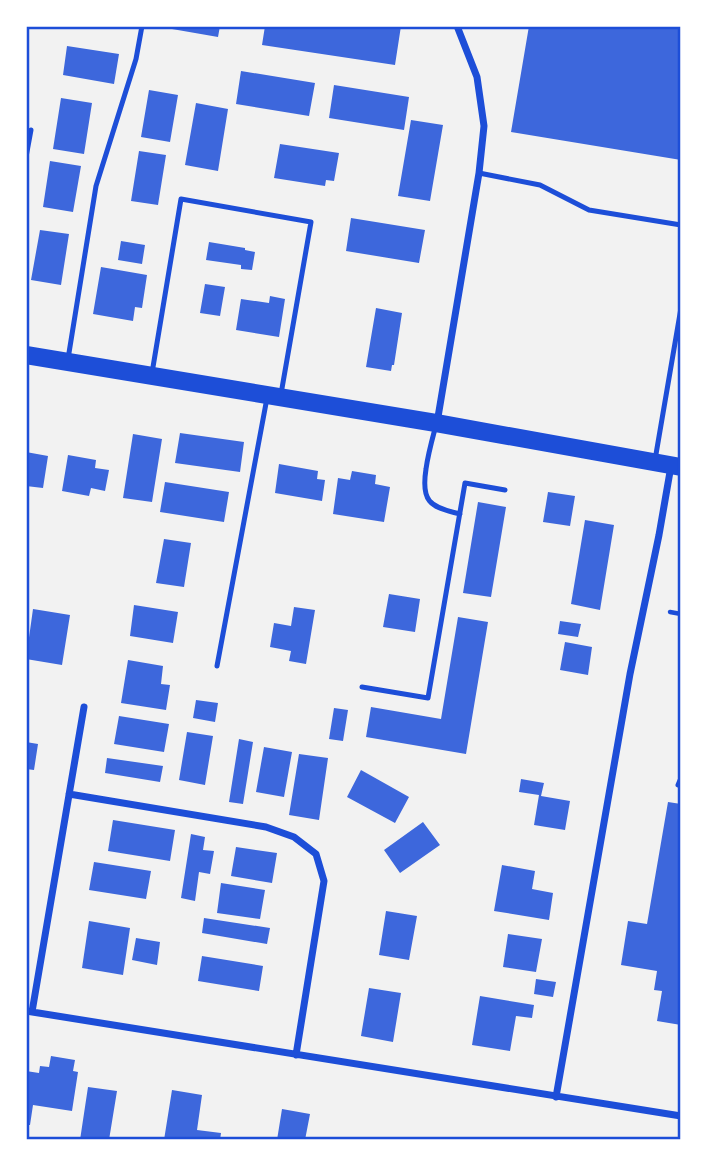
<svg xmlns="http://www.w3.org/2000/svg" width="707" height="1166" font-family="Jost,sans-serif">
	<rect width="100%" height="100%" fill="#f2f2f2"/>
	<path fill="#3d67dc" d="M172,26h48l-2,11 -46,-8z
		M265,26h136l-6,39 -133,-20z
		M529,26h152v134l-170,-28z
		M67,46l52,8 -5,30 -51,-9z
		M241,71l74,12 -6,33 -73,-12z
		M334,85l75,12 -5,33 -75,-12z
		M149,90l29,5 -8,47 -29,-5z
		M61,98l31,5 -8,51 -31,-5z
		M196,103l32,6 -10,62 -33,-6z
		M411,120l32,5 -13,76 -32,-5z
		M280,144l59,9 -5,28 -8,-1 -1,6 -51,-8z
		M139,151l27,4 -8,50 -27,-4z
		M50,161l31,5 -8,46 -30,-5z
		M351,218l74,12 -6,33 -73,-12z
		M40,230l29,4 -8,51 -30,-5z
		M121,241l24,4 -3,19 -24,-4z
		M209,242l36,6v2l10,2 -3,18 -11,-1v-4l-35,-5z
		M101,267l46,8 -5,33 -7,-1 -2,14 -40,-7z
		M205,284l20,3 -5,29 -20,-3z
		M270,296l15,3 -6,38 -43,-7 5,-31 28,4z
		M376,308l26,5 -8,52h-2l-1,6 -25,-4z
		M180,433l64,9 -4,30 -65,-9z
		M133,434l29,5 -10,63 -29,-4z
		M26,452l22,4 -5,32 -17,-2z
		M68,455l28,5 -1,8 14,2 -4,21 -14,-3 -2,8 -27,-5z
		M279,464l39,7 -1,8 8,1 -3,21 -47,-8z
		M352,471l24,4 -1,9 15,3 -6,35 -51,-8 5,-36 12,2z
		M165,482l64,10 -5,30 -64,-10z
		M548,492l27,4 -5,30 -27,-4z
		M478,502l28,5 -15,90 -28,-4z
		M585,520l29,5 -14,85 -29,-6z
		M164,539l27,4 -7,44 -28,-4z
		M389,594l31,5 -5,33 -32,-5z
		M134,605l44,7 -5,31 -43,-7z
		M294,607l21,3 -9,54 -17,-3 2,-10 -21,-4 4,-24 17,3z
		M33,609l37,6 -8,50 -36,-6z
		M458,617l30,5 -22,132 -100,-17 5,-30 70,12z
		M560,621l21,3 -3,13 -20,-3z
		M565,642l27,5 -4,28 -28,-5z
		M128,660l35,6 -2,18 9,1 -4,25 -45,-7z
		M196,700l22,3 -3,19 -22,-4z
		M334,708l14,2 -5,31 -14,-2z
		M119,716l50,8 -5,28 -50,-8z
		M187,732l26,4 -8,49 -26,-5z
		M239,739l14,3 -10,62 -14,-2z
		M26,742l12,2 -4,26 -8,-1z
		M264,747l28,5 -8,45 -28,-5z
		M299,754l29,4 -9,62 -30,-5z
		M107,758l56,8 -3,16 -55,-9z
		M361,770l48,27 -14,26 -48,-26z
		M521,779l23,4 -3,13 29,5 -5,29 -31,-5 5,-30 -20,-3z
		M668,802l13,2v221l-24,-4 5,-30 -8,-1 3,-19 -36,-6 7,-44 19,3z
		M113,820l62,10 -5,31 -62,-10z
		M423,822l17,23 -40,28 -16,-23z
		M191,834l14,3 -2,13 11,1 -4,23 -11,-2 -4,29 -14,-3z
		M236,847l41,6 -5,30 -41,-7z
		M94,862l57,9 -5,28 -57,-9z
		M502,865l33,6 -3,18 21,4 -4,27 -55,-9z
		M221,883l44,7 -5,29 -43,-6z
		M386,911l31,5 -8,44 -30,-5z
		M204,918l66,10 -3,16 -65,-11z
		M89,921l41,7 -7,47 -41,-7z
		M508,934l34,5 -6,33 -33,-5z
		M136,938l24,4 -3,23 -25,-5z
		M202,956l61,10 -4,25 -61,-10z
		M536,979l20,3 -3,15 -19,-3z
		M369,988l32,5 -8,49 -32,-6z
		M480,996l54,9 -2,13 -16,-2 -6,35 -38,-6z
		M51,1056l24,4 -2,11 5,1 -6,39 -39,-6 -3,20h-4v-54l13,2 1,-7 9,1z
		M88,1087l29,4 -8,49h-29z
		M172,1090l30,5 -5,35 24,3 -1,7h-56z
		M282,1109l28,5 -5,26h-28z"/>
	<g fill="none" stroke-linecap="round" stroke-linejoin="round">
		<path stroke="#1d4ed8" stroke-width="4.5" d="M670,612l11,2"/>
		<path stroke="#1d4ed8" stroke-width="5" d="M26,157l5,-27
			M479,173l61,12 49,25 92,15
			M68,359l28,-173 40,-127 6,-33
			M152,373l29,-174 130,23 -30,172
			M436,425c-4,15 -8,29 -10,44 -5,32 3,38 34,45
			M655,460l26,-152
			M217,666l50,-268
			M362,687l66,11 37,-215 40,7
			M678,785l3,-7"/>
		<path stroke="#1d4ed8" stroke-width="7" d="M437,423l42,-250 5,-47 -7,-49 -20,-51
			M69,794l197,33 28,10 22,17 8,27 -28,174
			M26,1011l655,105
			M32,1012l52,-305
			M556,1097l74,-423 29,-139 12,-69"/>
		<path stroke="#1d4ed8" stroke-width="18" d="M26,355l410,68 245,44"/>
	</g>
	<rect width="707" height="1166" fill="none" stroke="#ffffff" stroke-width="56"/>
	<rect x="28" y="28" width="651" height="1110" fill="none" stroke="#1d4ed8" stroke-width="2.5"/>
</svg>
